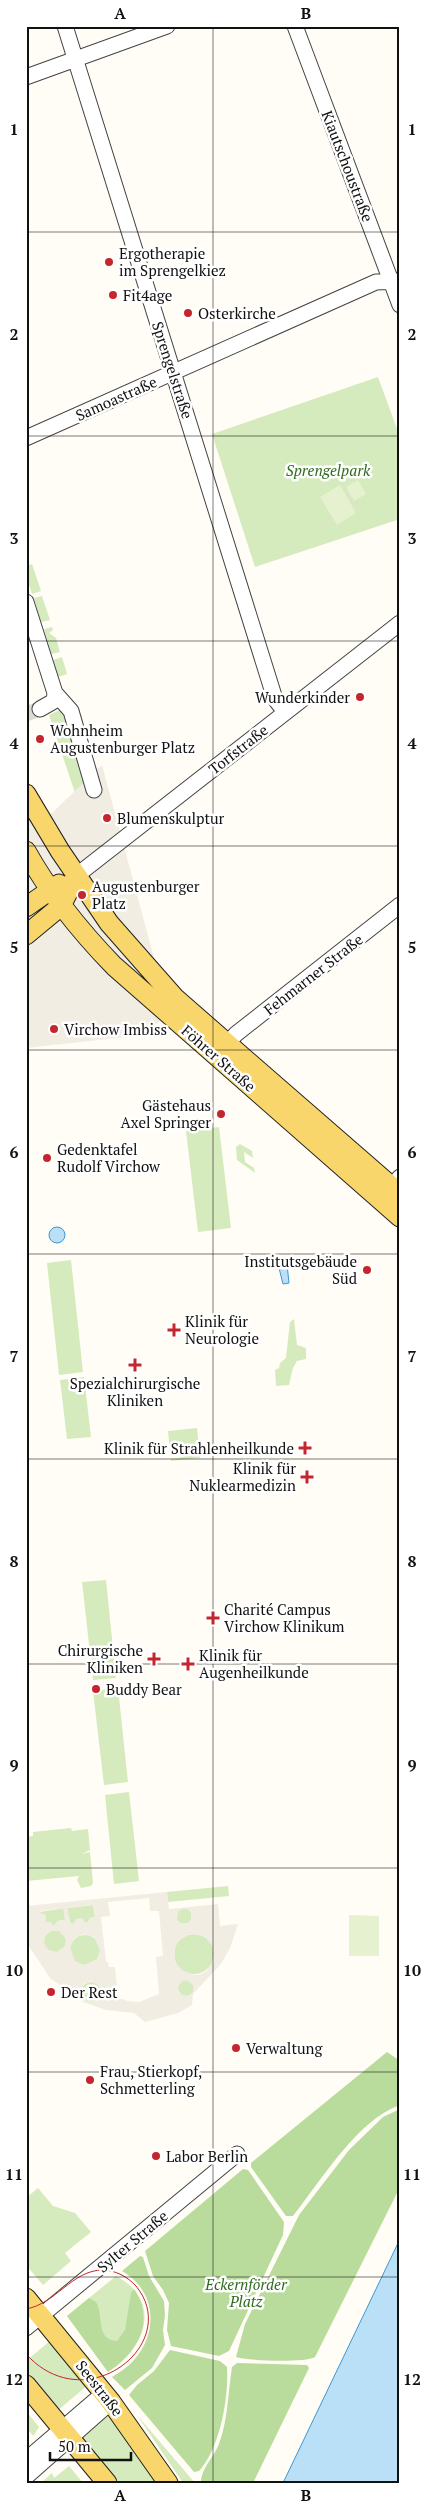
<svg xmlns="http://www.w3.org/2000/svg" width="426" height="2509" font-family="'PT Serif',serif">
	<rect width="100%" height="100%" fill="#fffdf5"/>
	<path fill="#d5ebbd" d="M378,377l22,60v82l-145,48 -43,-133z
		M32,564l9,27 -9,3 -6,-19v-9z
		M42,596l8,24 -9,2 -7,-24z
		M52,627l1,3 -4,3 7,5 4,14 -9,2 -7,-25z
		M62,657l5,17 -9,3 -5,-17z
		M62,709l2,1 20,57 6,71 -41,-123z
		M219,1127l12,101 -33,4 -12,-101z
		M240,1144l12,7 1,7 -9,-6 1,10 9,6 1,5 -18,-13 -1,-13z
		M71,1260l12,112 -24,3 -12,-112z
		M294,1319l3,26 9,3v11l-9,2 -4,7 -4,17 -13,1 -1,-16 4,-2 1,-5 6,-5 4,-36z
		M84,1377l7,60 -24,2 -7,-59z
		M197,1428l3,30 -29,3v-2l13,-2v-7l-14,1 -2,-20z
		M106,1580l10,98 -23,2 -11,-98z
		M118,1688l10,94 -24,3 -11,-94z
		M129,1792l10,89 -25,3 -9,-89z
		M71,1828l1,3 16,-2 2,21 -8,4 8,-2 3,31 -2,3 -10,2 -4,-8 6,-12 -4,8 -53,5v-44l7,-1v-4z
		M228,1886l1,10 -61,6 -1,-10z
		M93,1905l2,12 -5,1 -2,5 -5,-1 -1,-3 -9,5 -3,-1 -3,-15z
		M64,1908l1,12 -7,1 -3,5 -9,-4 -1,-7 -3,1 -2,-4z
		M176 1916a8 8 0 1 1 16 0a8 8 0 1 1-16 0Z
		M44 1941a11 11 0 1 1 22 0a11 11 0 1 1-22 0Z
		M174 1954a20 20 0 1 1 40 0a20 20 0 1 1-40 0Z
		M70 1950a15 15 0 1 1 30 0a15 15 0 1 1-30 0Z
		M178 1988a8 8 0 1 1 16 0a8 8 0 1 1-16 0Z
		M81 1992a10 10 0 1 1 20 0a10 10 0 1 1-20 0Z
		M38,2188l15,18 22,7 16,19 -26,21 6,8 -28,24 -17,-20v-67z
		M116,2276c47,25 30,72 -8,96l-41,-56z
		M51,2340l37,45 -31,26 -31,-37v-13z
		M26,2411l13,16 -6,9 -7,-9z
		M106,2415l4,1 46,67h-39l-35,-42 -1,-6z
		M137,2415l58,68h-12z
		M69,2466l14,17h-42l11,-10 2,5z"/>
	<path fill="#b9dc9c" d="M387,2052l13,9v44c-42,14 -80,77 -107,111h-7l-35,-49v-4z
		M400,2109v78l-85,170c-10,6 -67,4 -79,0l9,-33 54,-109 50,-65 34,-33z
		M243,2169l5,1 36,52 -1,13 -54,116 -10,5 -48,-10 -4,-16 2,-27 -6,-13 -10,-14 -8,-25z
		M140,2256l3,1 6,19 15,25 1,14 -2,15 2,15 -13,23 -27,22 -13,-13c8,-5 16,-10 22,-17 25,-28 22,-70 -12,-89z
		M134,2289c22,33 3,64 -26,83l-41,-56 22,-18 7,4c8,13 -1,38 21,39l8,-11 6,-37z
		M170,2350l50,11 7,6c2,30 -7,81 -28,104l-5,1 -65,-77 8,-10 17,-14z
		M237,2363l70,2 2,3 -56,115h-52c-1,-13 13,-26 18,-39 9,-24 9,-52 13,-77z"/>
	<path fill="#e6f2cf" d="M358,480l8,14 -12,7 -8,-14z
		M340,485l16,28 -19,12 -17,-28z
		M349,1915l30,1v40h-30z"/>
	<path fill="#f1ede2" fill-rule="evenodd" d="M102,765l55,204 27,28 -39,38 -119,13v-227l26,-8z
		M167,1892l2,17 49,-5 2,22 18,-2 -8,24 -9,16 -28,30 -1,11 -14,8 -33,9 -11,-9 -28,-3 -23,-8 -33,-24 -23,-35 -1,-37zM149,1898l1,13h9l4,45 -7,1 3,37 -20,8 -11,-1 -10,-3 -3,-31h-6l-1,-5h-2l-5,-45 9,-1 -2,-14zM93,1905l2,12 -5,1 -1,4h-5l-1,-4 -7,1 -2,5 -4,-1 -3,-15zM63,1908l2,12 -8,1 -3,5 -4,-4h-4v-7l-6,-2 1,-2zM182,1909h5l4,3v8l-3,3h-7l-4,-4 1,-7zM51,1931h8l7,8 -1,7 -8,6 -9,-2 -4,-7 1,-7zM84,1934l10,3 6,13 -3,9 -13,6 -9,-4 -5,-14 5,-9zM190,1934l14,2 9,10 1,14 -7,11 -6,3 -6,1 -12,-4 -8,-9v-14l3,-7zM187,1980l6,5 1,5 -3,5 -7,1 -5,-3 -1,-7 4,-5zM91,1981l6,3 4,5 -2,10 -6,3 -7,-1 -6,-8 4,-9z"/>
	<path fill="#b9e0f7" stroke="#3f96cf" d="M49 1235a8 8 0 1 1 16 0a8 8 0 1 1-16 0Z
		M281,1259l6,5 2,19 -6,1 -4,-16h-4l-1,-8z
		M400,2239v244h-117z"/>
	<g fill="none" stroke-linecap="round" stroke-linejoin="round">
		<path stroke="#dbdad3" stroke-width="15" stroke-dasharray="15 8" stroke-linecap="butt" d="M26,714l14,-5"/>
		<defs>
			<path id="minor" d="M65,26l210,673 10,13
				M295,26l105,279
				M26,77l141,-51
				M26,438l350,-156 24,-1
				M26,602l29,91 16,18 23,79
				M40,709l14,-8 1,-8
				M76,876l324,-253
				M227,1044l9,-10 164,-129
				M391,1187l9,-10
				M26,2328l211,-174
				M26,2460l78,-67
				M26,2477l85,-75"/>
			<path id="major" d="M26,794l34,57 49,72 66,75 225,196
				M26,851c24,43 54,80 88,115l286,251
				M26,907l33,-23
				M26,935l35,-29 15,-30
				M26,2298l85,104 57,81
				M26,2385l81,98"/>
		</defs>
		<use href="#minor" stroke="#444" stroke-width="17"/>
		<use href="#major" stroke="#222" stroke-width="21"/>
		<use href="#minor" stroke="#fff" stroke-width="15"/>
		<use href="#major" stroke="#f9d66b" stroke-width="19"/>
		<path stroke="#c4262e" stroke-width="1" d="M26,2309c30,-5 46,-39 77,-39 12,0 25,7 33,16 47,57 -50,135 -110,68"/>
	</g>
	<path fill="none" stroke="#111" stroke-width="1" stroke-opacity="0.55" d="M213,26v2457M26,232h374M26,436h374M26,641h374M26,846h374M26,1050h374M26,1254h374M26,1459h374M26,1664h374M26,1868h374M26,2072h374M26,2277h374"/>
	<g fill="#c4262e" stroke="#fff" stroke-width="2">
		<circle cx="109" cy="262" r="5"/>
		<circle cx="113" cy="295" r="5"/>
		<circle cx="188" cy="313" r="5"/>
		<circle cx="360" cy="697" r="5"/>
		<circle cx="40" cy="739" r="5"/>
		<circle cx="107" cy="818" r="5"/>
		<circle cx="82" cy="895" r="5"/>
		<circle cx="54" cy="1029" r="5"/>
		<circle cx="221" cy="1114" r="5"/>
		<circle cx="47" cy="1158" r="5"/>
		<circle cx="367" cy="1270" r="5"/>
		<path d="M171.5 1322.5h5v5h5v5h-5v5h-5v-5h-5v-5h5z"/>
		<path d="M132.5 1357.5h5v5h5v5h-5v5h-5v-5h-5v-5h5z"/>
		<path d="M302.5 1440.5h5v5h5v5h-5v5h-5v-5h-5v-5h5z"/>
		<path d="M304.5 1469.5h5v5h5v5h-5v5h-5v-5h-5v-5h5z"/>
		<path d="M210.5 1610.5h5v5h5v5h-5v5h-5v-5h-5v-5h5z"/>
		<path d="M151.5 1651.5h5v5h5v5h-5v5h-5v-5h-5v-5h5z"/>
		<path d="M185.5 1656.5h5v5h5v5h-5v5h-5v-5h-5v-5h5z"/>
		<circle cx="96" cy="1689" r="5"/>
		<circle cx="51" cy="1992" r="5"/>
		<circle cx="236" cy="2048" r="5"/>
		<circle cx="90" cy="2080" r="5"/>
		<circle cx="156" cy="2156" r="5"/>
	</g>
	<g text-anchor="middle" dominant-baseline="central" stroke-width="5" stroke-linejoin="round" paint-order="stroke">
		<g font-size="15" fill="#111" stroke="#fff">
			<text transform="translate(348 166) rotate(69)">Kiautschoustraße</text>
			<text transform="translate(173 370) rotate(72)">Sprengelstraße</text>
			<text transform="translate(116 398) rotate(-24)">Samoastraße</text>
			<text transform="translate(238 749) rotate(-38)">Torfstraße</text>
			<text transform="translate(313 974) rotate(-38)">Fehmarner Straße</text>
			<text transform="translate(219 1058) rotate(41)">Föhrer Straße</text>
			<text transform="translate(132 2241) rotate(-40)">Sylter Straße</text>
			<text transform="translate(100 2388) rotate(52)">Seestraße</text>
		</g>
		<g font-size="15" fill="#111" stroke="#fff" text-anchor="start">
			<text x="119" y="253">Ergotherapie<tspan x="119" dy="17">im Sprengelkiez</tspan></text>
			<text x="123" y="295">Fit4age</text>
			<text x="198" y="313">Osterkirche</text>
			<text x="350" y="697" text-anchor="end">Wunderkinder</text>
			<text x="50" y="730">Wohnheim<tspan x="50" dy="17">Augustenburger Platz</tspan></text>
			<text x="117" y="818">Blumenskulptur</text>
			<text x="92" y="886">Augustenburger<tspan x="92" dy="17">Platz</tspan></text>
			<text x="64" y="1029">Virchow Imbiss</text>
			<text x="211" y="1105" text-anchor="end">Gästehaus<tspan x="211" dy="17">Axel Springer</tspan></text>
			<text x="57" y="1149">Gedenktafel<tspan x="57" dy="17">Rudolf Virchow</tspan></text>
			<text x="357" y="1261" text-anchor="end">Institutsgebäude<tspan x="357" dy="17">Süd</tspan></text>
			<text x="185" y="1321">Klinik für<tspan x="185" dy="17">Neurologie</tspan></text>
			<text x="135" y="1383" text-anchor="middle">Spezialchirurgische<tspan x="135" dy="17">Kliniken</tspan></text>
			<text x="294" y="1448" text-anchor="end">Klinik für Strahlenheilkunde</text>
			<text x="296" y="1468" text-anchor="end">Klinik für<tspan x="296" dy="17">Nuklearmedizin</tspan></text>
			<text x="224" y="1609">Charité Campus<tspan x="224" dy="17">Virchow Klinikum</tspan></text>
			<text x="143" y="1650" text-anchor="end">Chirurgische<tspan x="143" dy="17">Kliniken</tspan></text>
			<text x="199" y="1655">Klinik für<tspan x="199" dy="17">Augenheilkunde</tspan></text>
			<text x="106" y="1689">Buddy Bear</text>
			<text x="61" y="1992">Der Rest</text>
			<text x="246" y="2048">Verwaltung</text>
			<text x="100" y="2071">Frau, Stierkopf,<tspan x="100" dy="17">Schmetterling</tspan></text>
			<text x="166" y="2156">Labor Berlin</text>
		</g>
		<g font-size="15" font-style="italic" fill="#2f6b1f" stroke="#fff">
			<text x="328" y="470">Sprengelpark</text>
			<text x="246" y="2284">Eckernförder<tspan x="246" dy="17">Platz</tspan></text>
		</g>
	</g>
	<rect width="426" height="2509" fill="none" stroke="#ffffff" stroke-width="55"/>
	<path d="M50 2452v8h81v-8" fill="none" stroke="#111111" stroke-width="2.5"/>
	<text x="58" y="2452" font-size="15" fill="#111111" stroke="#ffffff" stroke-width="4" paint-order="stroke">50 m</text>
	<rect x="28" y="28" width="370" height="2454" fill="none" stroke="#111" stroke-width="2"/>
	<g font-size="16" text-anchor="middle" font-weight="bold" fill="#111">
		<text x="120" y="19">A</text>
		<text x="306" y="19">B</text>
		<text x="14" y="135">1</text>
		<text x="412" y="135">1</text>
		<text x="14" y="340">2</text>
		<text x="412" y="340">2</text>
		<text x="14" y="544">3</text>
		<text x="412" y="544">3</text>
		<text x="14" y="749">4</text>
		<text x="412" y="749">4</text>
		<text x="14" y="953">5</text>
		<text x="412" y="953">5</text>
		<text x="14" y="1158">6</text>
		<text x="412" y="1158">6</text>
		<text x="14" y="1362">7</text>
		<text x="412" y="1362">7</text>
		<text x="14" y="1567">8</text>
		<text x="412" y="1567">8</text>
		<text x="14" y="1771">9</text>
		<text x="412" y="1771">9</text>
		<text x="14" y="1976">10</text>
		<text x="412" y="1976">10</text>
		<text x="14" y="2180">11</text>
		<text x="412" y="2180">11</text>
		<text x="14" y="2385">12</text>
		<text x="412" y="2385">12</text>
		<text x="120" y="2501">A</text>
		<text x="306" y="2501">B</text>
	</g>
</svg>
